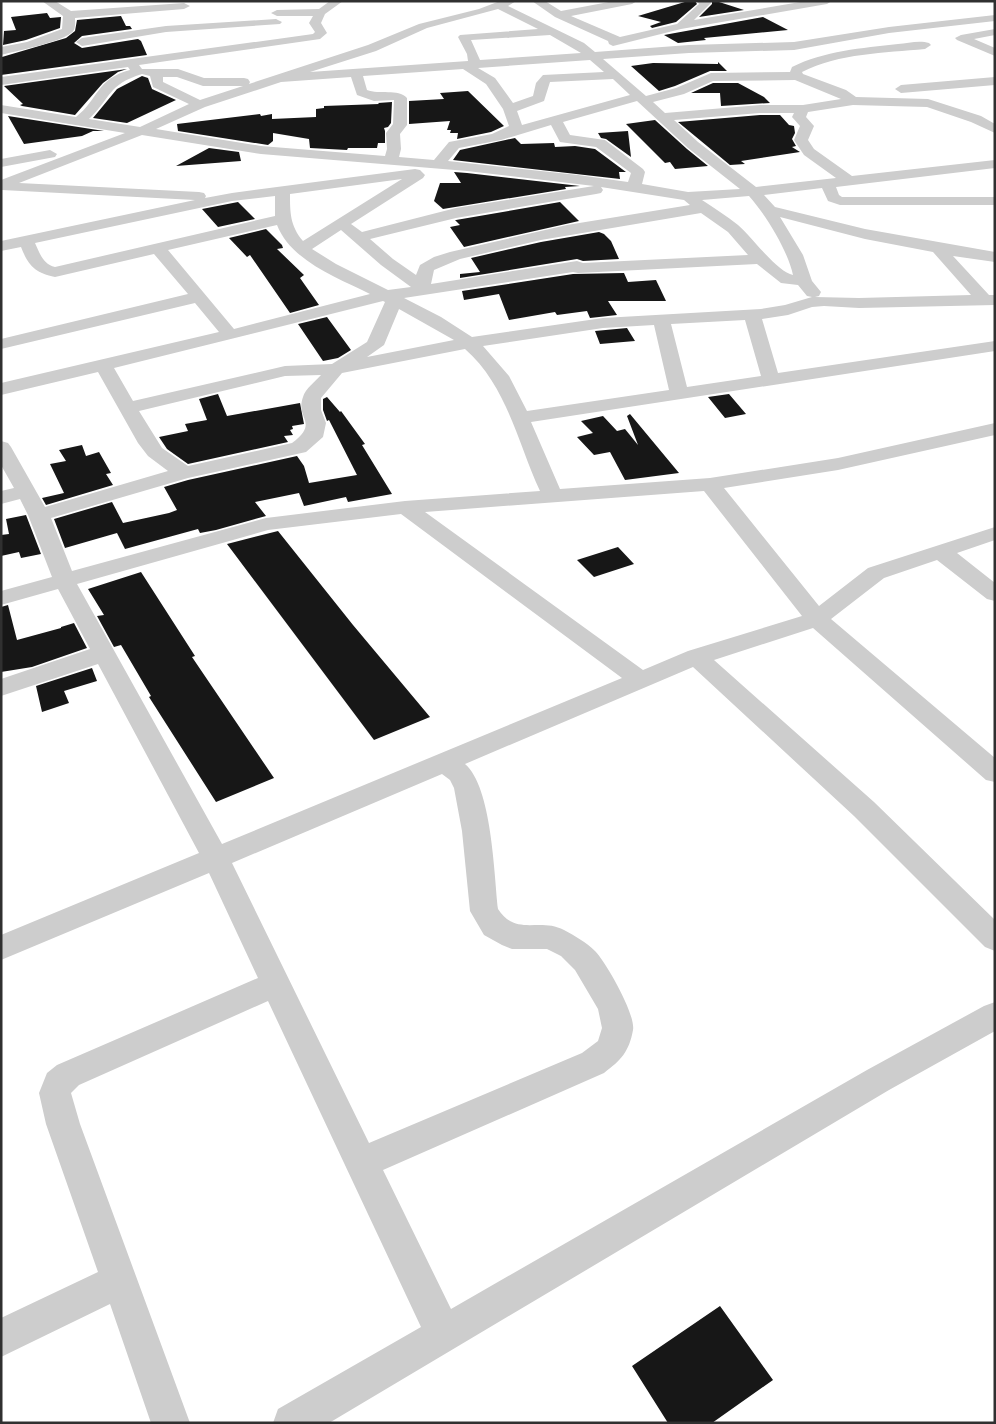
<svg xmlns="http://www.w3.org/2000/svg" width="996" height="1424" font-family="'DM Sans',sans-serif">
	<rect width="100%" height="100%" fill="#fff"/>
	<path fill="#171717" d="M688,1h7l2,3 -21,18 -24,6 -2,-2 11,-4 -23,-6z
		M712,1h4l28,9 -45,7 13,-13z
		M47,13l3,5 11,-1 -1,11 -34,12 -23,5 1,-14 12,-1 -5,-13z
		M121,16l5,10h4l2,3 -50,7 -8,7 8,5 56,-9 3,2 6,14 -146,20 1,-18 64,-19 9,-7 2,-11z
		M763,17l25,13 -84,8 2,2 -28,3 -14,-8z
		M718,62l9,9h-17l-35,15 -16,5 -28,-25 22,-3 65,1z
		M127,69l-9,3 -15,11 -28,32 -53,-9 -2,-1 3,-1 -19,-18z
		M142,76l6,2 4,11 24,11 -49,23 -34,-5 24,-29z
		M713,83h25l26,14 6,6 -49,3 -1,-13h-29z
		M468,91l36,35 -13,6 -34,7 1,-6h-8l1,-3h-4l3,-9 -41,3v-23l35,-2 -4,-6z
		M392,102l-1,21 -3,4 -4,1 1,3v12h-7l-1,5h-29l-1,2 -37,-2 -1,-9 -36,-6v8l-5,4 -90,-14 -1,-7 83,-10 1,2 11,-2v5l44,-2v-8l8,-1v-2l55,-2 -1,-1z
		M760,115h20l9,10 5,1 1,7 -3,6 4,7 -4,1 8,5 -59,9 4,3 -15,1 -52,-43z
		M8,116l96,15h-11l-11,5 -58,8z
		M655,120l32,29 21,17 -33,3 -5,-7 -5,1 -39,-39z
		M628,131l3,26 -25,-18 -5,-1 -3,-5z
		M515,138l6,6 33,-1 1,4 20,-1 20,3 31,23h-7l1,7 -167,-19 7,-10z
		M209,148l30,4 2,9 -65,5z
		M454,172l13,1 113,13 -15,1 1,2 -123,20 -9,-8 6,-18h21z
		M238,202l17,17 -37,8 -16,-18z
		M560,202l19,19 -115,26 -14,-20 10,-2 -5,-5h1z
		M266,229l16,16 1,3 -6,1 27,26 -4,3 19,27 -29,8 -40,-58 -3,2 -18,-19z
		M599,232l5,2 7,7 8,18 -36,2 -6,-2 -117,19v-4l20,-2 -9,-14 70,-16z
		M624,273l4,9 28,-2 10,21h-58l9,14 -27,3 -3,-7 -30,4 -2,-3 -46,8 -10,-26 -35,6 -2,-9 111,-17z
		M327,317l24,33 -13,8 -15,3 -25,-37z
		M627,328l8,13 -35,3 -5,-13z
		M218,394l9,22 73,-13 4,21 -12,2 1,3 -3,1 3,5 -9,1 4,6 -100,22 -21,-15 -8,-12 29,-6 -3,-7 22,-4 -8,-21z
		M729,394l17,20 -21,4 -17,-21z
		M327,397l13,15 1,-1 24,33 -3,1 30,49 -44,8 -2,-5 -42,9 -5,-13 -44,9 11,14 -50,14 -16,3 -2,-4 -73,20 -8,-16 -52,15 -11,-29 58,-17 11,21 46,-10 8,-3 -13,-23 24,-7 109,-24 7,10 5,17 48,-8 -28,-55 -2,1 -4,-11v-11z
		M630,414l49,59 -54,7 -15,-28 -16,3 -17,-18 16,-4 -12,-12 22,-5 14,15 8,-2 13,16 -11,-29z
		M82,445l4,11 13,-4 12,21 -5,1 7,11 -67,20 -4,-7 22,-5 -14,-29 16,-3 -7,-11z
		M26,515l15,39 -20,4 -2,-6 -18,4v-21l8,-1 -3,-15z
		M278,531l75,94 77,92 -56,23 -147,-196z
		M618,547l16,17 -40,13 -17,-17z
		M141,572l54,84 -3,1 82,121 -58,24 -67,-105 2,-1 -30,-51 -7,2 -17,-31 7,-1 -16,-26z
		M8,605l9,35 44,-12v-1l13,-4 13,25 -55,19 -31,5v-65z
		M92,668l5,13 -33,10 5,12 -27,9 -6,-26z
		M720,1306l53,74 -61,43h-44l-36,-57z"/>
	<g fill="none" stroke-linecap="round" stroke-linejoin="round">
		<path fill="#cdcdcd" fill-rule="evenodd" d="M42,1h13l16,10 113,-8 6,3 -6,3 -109,9c0,5 1,12 -4,15 -10,9 -55,18 -70,22v-8l26,-5 35,-13 1,-13z
			M330,1h13l-18,13 -4,9 6,10 -7,6 -181,26 3,4h36l26,9h40l4,1 2,3 -1,2 119,-39 51,-21 60,-15 21,-8h16l-8,5 76,37 11,9 94,-7 105,-3 95,-15 106,-12v6l-106,12 -95,17 -105,3 -86,6 43,37 30,-8 35,-15 79,-1 2,-5c32,-16 70,-19 106,-23 10,-1 22,-4 31,-1l2,2 -6,4c-40,4 -86,4 -123,23l1,2 43,16 10,7 72,2 53,17 14,8v9l-24,-11 -44,-15 -74,-2 -45,7 -2,5 8,9 -6,14 6,9 38,27 143,-16v8l-159,19 3,8 3,2h153v8h-155l-12,-4 -6,-13 -58,7 11,12 90,22 130,23v10l-42,-6 36,39h6v10l-136,3 -35,-2 -12,1 -24,8 -26,4 16,54 217,-32v10l-464,71 29,67 150,-11 128,-20 157,-35v12l-157,35 -114,18 95,118 49,-38 127,-41v13l-38,13 38,30v18l-8,-2 -50,-39 -53,18 -53,41 164,139v24l-9,-2 -173,-152 -99,32 160,142 121,118v31l-10,-4 -131,-131 -161,-149 -228,97c27,23 29,110 33,145 18,28 41,8 66,21 11,6 22,12 31,21 11,11 41,64 38,79 -4,22 -12,30 -29,43l-221,97 68,139 416,-239 117,-64 11,-4v29l-106,59 -560,333h-56l5,-14 143,-82 -153,-326 -189,84 -8,8 9,31 110,299h-39l-41,-119 -109,53v-39l97,-46 -52,-148 -7,-31 8,-20 10,-8 201,-87 -49,-105 -208,87v-25l198,-82 -101,-189 -97,32v-17l89,-30 -32,-60 -57,16v-14l51,-14 -24,-62 -8,-16 -19,5v-13l13,-3 -13,-23v-24l7,2 3,4 34,60 123,-36 -20,-15 -10,-13 -40,-71 -97,23v-12l218,-51 -24,-29 -194,46v-10l187,-45 -34,-40 -99,23c-20,-4 -27,-12 -34,-30l-20,4v-10l194,-41 -193,-10 -1,-10 124,-47 -124,-20v-8l75,12c23,-18 20,-38 54,-47l-2,-3 -127,18v-8l312,-43 2,-2 -6,-9 4,-7h-36l-6,-3 6,-3 42,-1zM498,9l40,20 -78,6 -2,2 9,17 1,7 -158,11 66,-21 51,-23zM550,35l31,18 -101,7 -9,-20zM590,60l14,12 -61,3 -7,8 -3,13 -20,7 -18,-25 -17,-10zM463,69l23,15 17,25 6,17 -17,8 -43,8 -15,18 -35,-3 2,-8 -1,-15 7,-9v-27c-9,-10 -28,-3 -40,-8l-4,-14zM142,74l8,2 3,11 36,17 -49,23 -51,-8c23,-22 18,-34 53,-45zM163,77h14l26,9h40l-43,14 -37,-18zM351,77l6,18 17,6 20,-1 -1,24 -7,9 1,16 -2,7 -124,-10 -105,-17 49,-22 76,-25zM613,79l17,16 -108,30 -5,-14 27,-10 6,-19zM795,80l46,19 -38,6h-43l-95,8 -12,-11 31,-8 29,-13zM637,101l51,47 52,41 -52,3 -46,-8 3,-12 -2,-3 -38,-29 -35,-5 -7,-13zM760,113h34l-2,4 8,9 -6,14 10,15 32,23 -80,9 -58,-45 -24,-22zM551,125l9,17 36,5 35,26 -3,9 -50,-7 -130,-14 11,-13 42,-8zM142,135l119,19 206,17 127,15 -138,22 -94,24 -11,-8 72,-46 2,-3 -5,-5 -5,-1 -183,24 -27,5 1,-2 -2,-3 -5,-1 -180,-9zM402,179l-99,62c-13,-15 -13,-29 -13,-47zM601,187l83,13 6,5 -123,20 -117,27 -16,5 -14,8 -4,10 -23,-16 -23,-20 86,-21 140,-24 5,-1 2,-3zM275,196v20l-220,51c-12,-3 -15,-13 -20,-24l197,-42zM749,196c17,19 39,55 44,79 -16,-3 -41,-38 -55,-50 -11,-9 -24,-17 -36,-25zM701,213l27,19 20,23 -165,8 -6,-2 -146,23 3,-14 26,-11 81,-19zM780,217l85,22 68,13 38,43 -112,3 -44,-1 4,-1 2,-4 -9,-11 -9,-26zM277,225c14,36 61,53 93,69l-136,35 -66,-79zM341,230l40,35 30,22 -23,3 -52,-26 -24,-15zM757,264l24,19 17,2 9,11 5,1 -27,8 -24,4 -158,9 -131,19 -31,-20 -37,-19 169,-26 5,1zM383,301l2,1 -18,40 -35,22 -47,2 -152,35 -19,-33zM399,309l55,31 -87,17 17,-12zM745,320l16,56 -74,11 -16,-63zM654,325l15,65 -142,21 -18,-35 -26,-30 120,-18zM465,349c42,37 52,92 75,142l-135,10 -139,17 -194,53 -21,-53 137,-40 118,-26 17,-15 3,-14 -5,-13v-12l21,-25zM321,375c-5,6 -16,14 -18,22 -8,22 17,25 -11,46l-104,23 -26,-18 -23,-37 146,-35zM704,491l98,125 -114,35 -45,19 -218,-158zM401,514l221,164 -400,166 -145,-260 191,-54zM442,774l8,6 4,8 8,43 8,80 14,24 18,10 10,4h35l14,7 14,14 23,39 4,19 -4,13 -16,12 -213,90 -137,-280z
			M532,1h13l16,10 53,-10h23l-5,3 -61,12 49,21 57,-13 22,-20 -2,-3h13l1,2 -17,17 112,-19h26l-5,3 -146,25 -68,17 -4,-2 -1,-3 -53,-24z
			M276,19l6,3 -2,2 -114,8 -84,14 -6,-4 6,-4 84,-12z
			M995,29v6l-21,4 21,9v8l-38,-16 -2,-2 6,-3z
			M995,77v8l-94,8 -6,-4 6,-4z
			M50,150l7,4 -2,3 -54,10v-8z"/>
	</g>
	<rect width="996" height="1424" fill="none" stroke="#303030" stroke-width="5"/>
</svg>
